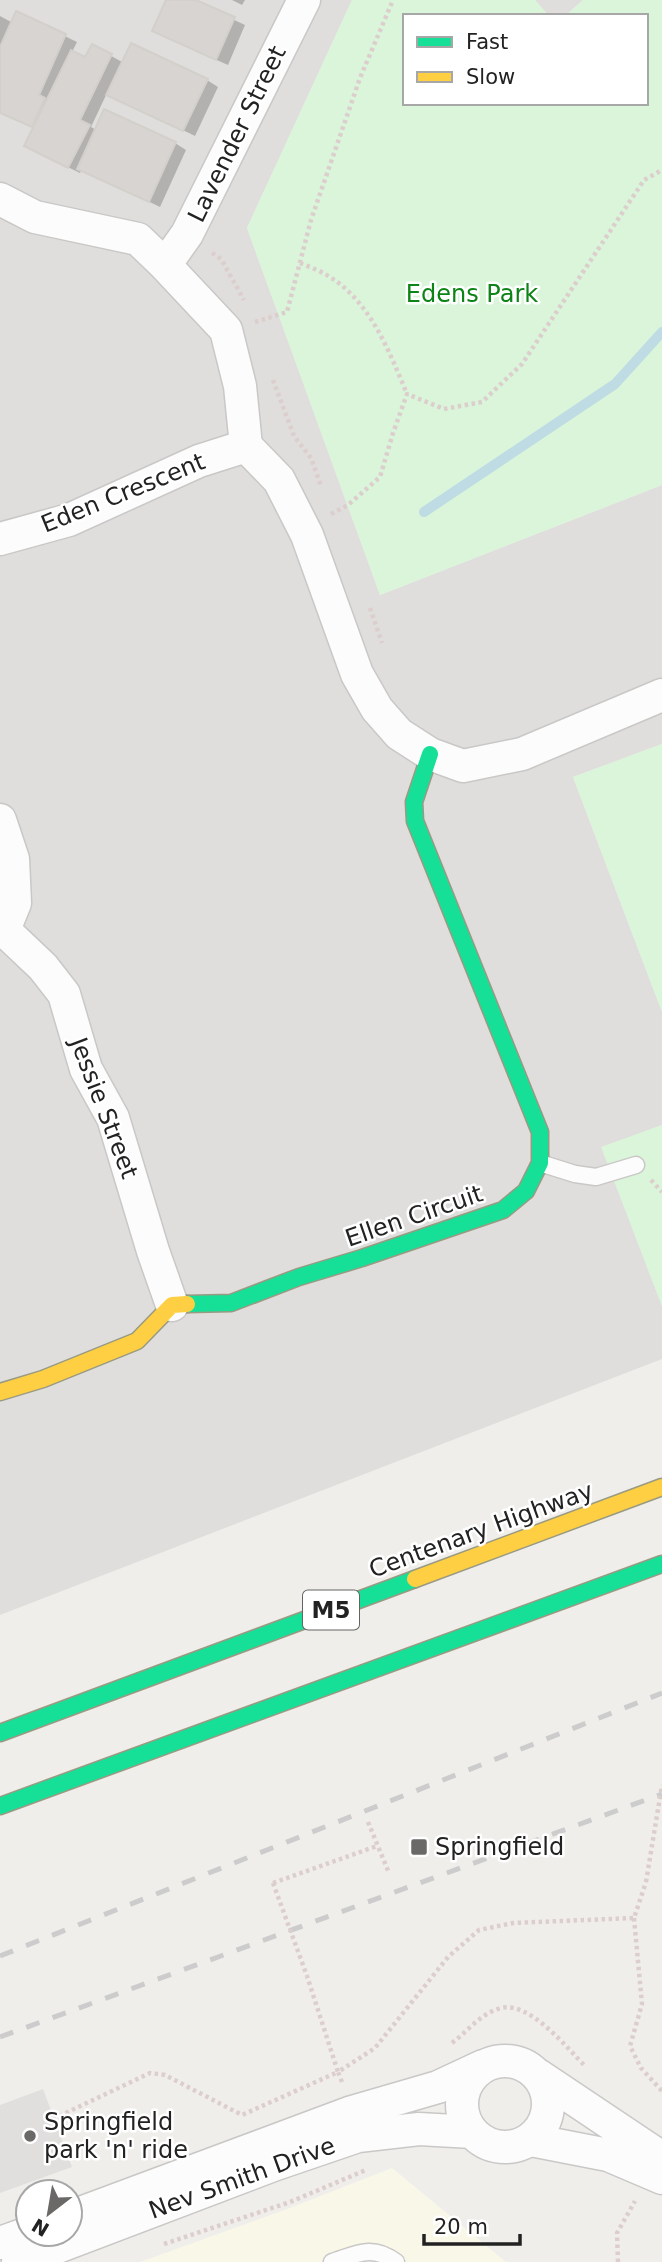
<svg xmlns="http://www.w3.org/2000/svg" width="662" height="2262" font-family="'DejaVu Sans',sans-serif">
	<rect width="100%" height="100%" fill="#f0eeeb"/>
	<path fill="#dfdedc" d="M0,0h352l-105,228 133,367 282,-110v259l-89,33 89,235v113l-60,23 60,158v53l-662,256z
		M535,0h48l-18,16h-16z"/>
	<path fill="#f8f7e8" d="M392,2168l114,94h-366l147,-53z"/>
	<path fill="#daf5da" d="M352,0h183l14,16h-144v87h241v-87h-81l18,-16h79v485l-282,110 -133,-367z
		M662,744v268l-89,-235z
		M662,1125v181l-61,-159z"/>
	<path fill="#e0dfde" d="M43,2089l29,78 -72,26v-88z"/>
	<path fill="#0003" d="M168,0h24l53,25 -17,40 -63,-28z
		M232,0h13l-3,5z
		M17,13l60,29 -5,10 14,7 7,-13 31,17 83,17 11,7 -23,49 -88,-43 -16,34 5,3 79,13 11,7 -26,57 -78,-38 -2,4 -43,-21 -2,-24 -35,-16v-96l13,7z"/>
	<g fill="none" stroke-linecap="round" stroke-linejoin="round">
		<path stroke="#bfdbe3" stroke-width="10" d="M424,512l191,-128 47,-52"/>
	</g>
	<path fill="#d7d4d2" stroke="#d3d0cc" stroke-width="2" d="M166,0h30l39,17 -19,43 -64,-29z
		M16,11l50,23 -27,61 6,3 -13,29 -32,-14v-66z
		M131,43l77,36 -25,52 -77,-36z
		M92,44l20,10 -32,66 10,5 -22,43 -44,-22 47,-96 14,7z
		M104,109l72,33 -27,60 -72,-33z"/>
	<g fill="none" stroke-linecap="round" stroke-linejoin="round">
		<defs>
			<path id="lane" d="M540,1163l35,11 21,3 40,-12
				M332,2262c25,-8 40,-18 64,0"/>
			<path id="street" d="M0,199l35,18 103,22 27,26 61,65 14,56 6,60 33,34 28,55 50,139 20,35 22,25 31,20 33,12 59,-12 140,-59
				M165,265l22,-31 117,-234
				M0,539l69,-19 130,-59 47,-15
				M0,820l13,39 2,44 -11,27 -4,2
				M4,930l39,37 21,27 22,75 27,49 40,133 19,54
				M462 2104a43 43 0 1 1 86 0a43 43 0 1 1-86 0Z
				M538,2075l124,83
				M531,2140l77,15 54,23
				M70,2217l282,-105 86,-25 45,-21
				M0,2243l28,-10
				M18,2262l258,-98 82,-28 61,-7 53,3"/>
			<path id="fast" d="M187,1304l44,-1 68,-26 63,-19 141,-48 23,-19 14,-28v-31l-125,-311 -1,-19 16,-48
				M0,1733l415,-154
				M0,1806l662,-242"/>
			<path id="slow" d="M0,1392l43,-13 94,-38 35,-36 15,-1
				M415,1579l247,-92"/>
		</defs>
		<use href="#lane" stroke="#c9c8c7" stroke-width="19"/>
		<use href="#street" stroke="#c9c8c7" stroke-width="35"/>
		<use href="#fast" stroke="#999a82" stroke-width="19"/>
		<use href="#slow" stroke="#999a82" stroke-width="19"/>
		<path stroke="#dccecd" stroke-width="4.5" stroke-dasharray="3.5 3.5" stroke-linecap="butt" d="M212,253l9,6 23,41
			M300,263c10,4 21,8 30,14 41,26 59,74 77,117
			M255,322l32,-10 24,-92 49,-142 33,-78
			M273,380l21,56 17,22 10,28
			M331,514l17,-9 32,-28 13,-44 14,-39 37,15 38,-7 40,-38 122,-184 18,-10
			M370,608l12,35
			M651,1180l11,12
			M368,1822l21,51
			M273,1883l104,-37
			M634,1918l8,86 -12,42 11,22 21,23
			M452,2043c16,-12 29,-30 49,-35 29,-7 66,40 84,58
			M342,2082l-4,-10 37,-24 73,-91 31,-27 34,-7 121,-5 12,-36
			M53,2119l97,-46 15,2 77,40 96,-43 -31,-96
			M164,2244l126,-42 76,-32
			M618,2262l-1,-29 18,-32"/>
		<use href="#lane" stroke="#fdfcfc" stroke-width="16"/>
		<use href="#street" stroke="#fdfcfc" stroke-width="32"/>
		<use href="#fast" stroke="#16e098" stroke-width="16"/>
		<use href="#slow" stroke="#ffcf43" stroke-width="16"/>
		<path stroke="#ccc" stroke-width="5" stroke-dasharray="14 14" stroke-linecap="butt" d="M0,1956l662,-263
			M0,2037l662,-243"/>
		<path stroke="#dccecd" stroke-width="4.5" stroke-dasharray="3.5 3.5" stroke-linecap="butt" d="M646,1882l16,-97
			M273,1883l34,93"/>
	</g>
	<g fill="#6a6968" stroke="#fff" stroke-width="2.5">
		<rect x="410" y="1838" width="18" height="18" rx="3.5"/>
		<circle cx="30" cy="2136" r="7"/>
	</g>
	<g text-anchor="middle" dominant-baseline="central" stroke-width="5" stroke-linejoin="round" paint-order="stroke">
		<rect fill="#fff" stroke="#646464" stroke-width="2" x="303" y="1590.5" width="56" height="39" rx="5"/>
		<g font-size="23" font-weight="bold" fill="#222">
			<text x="331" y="1610">M5</text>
		</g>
		<g font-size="24" fill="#222" stroke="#fff">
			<text transform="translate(237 134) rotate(-64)">Lavender Street</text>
			<text transform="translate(123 493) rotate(-22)">Eden Crescent</text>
			<text transform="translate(104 1108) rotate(69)">Jessie Street</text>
			<text transform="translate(414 1216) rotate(-19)">Ellen Circuit</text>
			<text transform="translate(481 1530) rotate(-20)">Centenary Highway</text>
			<text transform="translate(242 2178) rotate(-20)">Nev Smith Drive</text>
		</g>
		<g font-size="24" fill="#0c8416" stroke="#fff">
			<text x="472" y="294">Edens Park</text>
		</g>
		<g font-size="24" fill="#222" stroke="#fff" text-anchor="start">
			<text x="435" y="1847">Springfield</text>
			<text x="44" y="2122">Springfield<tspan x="44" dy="28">park 'n' ride</tspan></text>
		</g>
	</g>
	<rect x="403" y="14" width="245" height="91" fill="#ffffff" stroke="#a7a7a7" stroke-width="2"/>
	<rect x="417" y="37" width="35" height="10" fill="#16e098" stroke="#a7a7a7" stroke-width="2"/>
	<text x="466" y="49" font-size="21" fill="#222222">Fast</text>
	<rect x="417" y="72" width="35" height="10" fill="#ffcf43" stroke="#a7a7a7" stroke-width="2"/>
	<text x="466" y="84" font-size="21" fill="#222222">Slow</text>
	<g transform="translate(49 2213) rotate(211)"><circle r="33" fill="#ffffff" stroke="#a7a7a7" stroke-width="2"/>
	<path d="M0-5L12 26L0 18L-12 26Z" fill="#6a6968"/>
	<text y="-10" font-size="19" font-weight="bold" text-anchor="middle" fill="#222222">N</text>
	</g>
	<path d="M424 2234v10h96v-10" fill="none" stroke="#222222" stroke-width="3.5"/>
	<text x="434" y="2234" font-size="21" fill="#222222" stroke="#ffffff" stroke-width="5" paint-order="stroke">20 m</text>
</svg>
